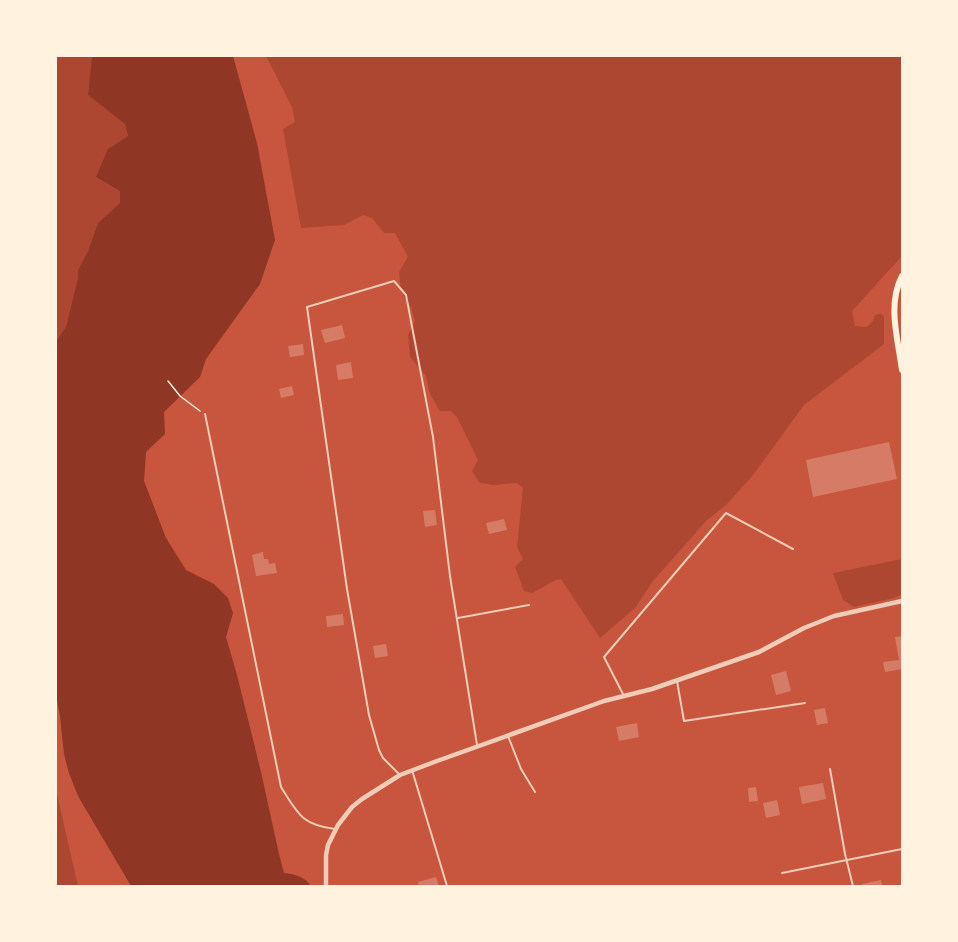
<svg xmlns="http://www.w3.org/2000/svg" width="958" height="942" font-family="Mulish,sans-serif">
	<rect width="100%" height="100%" fill="#c8553d"/>
	<path fill="#ae4732" d="M56,56h36l-4,39 37,29 3,12 -20,13 13,42 -1,12 -22,20 -10,28 -10,19v8l-12,49 -10,14z
		M266,56h636v200c-17,18 -33,37 -50,55l3,15 11,1 7,-6 2,-6 6,-1 3,3v27l-80,61 -51,70 -26,29 -21,17 -53,60 -18,27 -35,30 -39,-59 -5,1 -24,13 -8,-2 -9,-24 8,-8 -6,-12 6,-59 -6,-5 -24,2 -13,-2 -8,-12 6,-11 -21,-43 -6,-6h-11l-10,-17 -4,-18 -16,-19 -2,-22 7,-14 -4,-14 -10,-16 -2,-19 9,-15 -13,-24h-11l-12,-15 -9,-3 -19,10 -43,3 -18,-99 12,-7 -3,-15z
		M902,559v35l-8,4 -40,9 -11,-7 -10,-27z
		M56,790l22,96h-22z"/>
	<path fill="#8f3625" d="M92,56h141l24,87 18,97 -15,44 -54,75 -6,18 -36,35 1,22 -19,18 -2,29 22,57 20,32 28,14 14,14 5,15 -7,24 11,38 24,97 18,82 5,19c11,1 21,4 27,13h-180l-53,-90 -9,-23 -5,-19 -4,-38 -4,-21v-354l10,-14 12,-49v-8l10,-19 10,-28 22,-20v-12l-24,-14 12,-28 20,-13 -3,-12 -37,-29z"/>
	<path fill="#d67c66" d="M342,325l3,13 -20,5 -4,-13z
		M303,344l1,11 -14,2 -2,-11z
		M351,362l2,16 -15,2 -2,-15z
		M292,386l2,9 -13,3 -2,-9z
		M889,442l8,37 -84,18 -7,-37z
		M435,510l2,15 -12,2 -2,-16z
		M504,519l3,11 -18,4 -3,-11z
		M263,552l1,7h4l1,5 6,-1 2,10 -21,3 -4,-21z
		M343,614l1,11 -17,2 -1,-11z
		M902,636v33l-17,3 -2,-10 16,-2 -4,-23z
		M386,644l2,12 -13,2 -2,-12z
		M786,671l5,20 -15,4 -5,-20z
		M825,708l3,15 -11,2 -3,-15z
		M637,723l2,14 -20,4 -3,-14z
		M823,783l3,16 -24,5 -3,-17z
		M756,787l2,14 -9,1 -1,-14z
		M777,800l3,15 -14,3 -3,-15z
		M436,877l3,9h-20l-1,-4z
		M881,880l1,6h-19l-1,-2z"/>
	<g fill="none" stroke-linecap="round" stroke-linejoin="round">
		<path stroke="#fff3e0" stroke-width="1.5" d="M168,381l12,15 20,15"/>
		<path stroke="#f1ccb7" stroke-width="2" d="M205,414l76,373c17,27 21,38 54,42
			M458,618l71,-13
			M677,681l7,40 121,-18
			M624,696l-20,-39 122,-144 67,36
			M508,736l13,33 14,23
			M830,769l15,85 8,32
			M412,770l35,116
			M400,775l-17,-17 -4,-8 -10,-35 -22,-126 -40,-282 87,-26 12,14 27,142 17,139 27,169
			M782,873l120,-24"/>
		<path stroke="#f1ccb7" stroke-width="4.5" d="M326,886v-31l2,-10 10,-20 14,-18 10,-8 38,-24 37,-14 167,-60 48,-12 107,-37 45,-24 30,-12 68,-15"/>
		<path stroke="#fff3e0" stroke-width="6" d="M902,276c-15,29 -4,63 0,94"/>
	</g>
	<rect width="958" height="942" fill="none" stroke="#fff3e0" stroke-width="114"/>
</svg>
